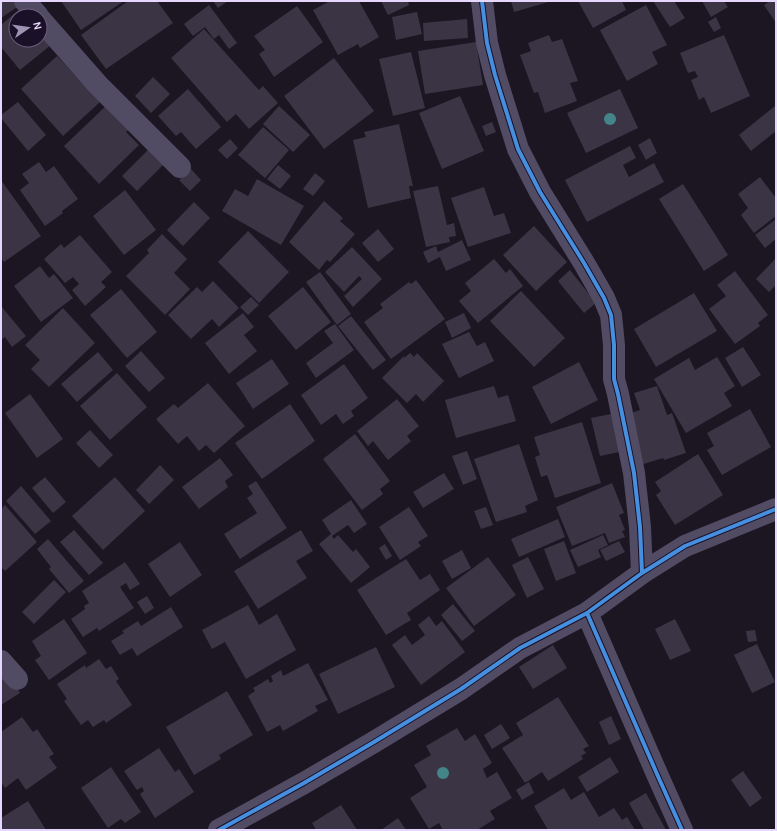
<svg xmlns="http://www.w3.org/2000/svg" width="777" height="831" font-family="Karla,sans-serif">
	<rect width="100%" height="100%" fill="#1b1622"/>
	<path fill="#3b3444" d="M1,1h16l3,4 -19,13z
		M61,1h63l-43,29z
		M128,1h29l16,22 -67,46 -25,-34z
		M213,1h15l-10,7z
		M330,1h29l20,36 -19,11 -2,-4 -20,11 -25,-45z
		M381,1h27l1,4 -21,10z
		M511,1h41l-38,11z
		M578,1h44l4,9 -33,18z
		M653,1h21l11,17 -15,9z
		M702,1h22l4,6 -17,10z
		M770,1h6v22l-12,-18z
		M209,5l28,38 -8,6 -10,-14 -5,4 -9,-12 -12,9 -9,-12z
		M646,5l21,40 -15,7 6,12 -31,17 -27,-51z
		M297,6l26,36 -49,35 -15,-23 6,-4 -11,-14z
		M21,8l7,8h-12v24h24v-8l11,13 -31,25 -19,-23v-22z
		M417,12l5,22 -26,6 -4,-23z
		M716,17l5,11 -7,4 -6,-10z
		M467,19l1,19 -44,3 -1,-18z
		M204,29l55,61 4,-4 15,17 -29,26 -13,-15 -9,8 -56,-64z
		M549,35l3,7 10,-3 16,42 -8,2 7,18 -32,12 -7,-21 -4,1 -14,-38 11,-4 -3,-8z
		M724,35l26,61 -39,17 -7,-16 -5,3 -8,-20 7,-3 -3,-6 -7,2 -8,-20z
		M476,42l7,43 -58,9 -7,-43z
		M411,52l14,56 -32,8 -14,-57z
		M57,56l43,46 -37,34 -42,-47z
		M334,58l40,53 -50,38 -40,-53z
		M153,77l17,17 -19,19 -16,-17z
		M188,89l33,38 -25,22 -15,-17 -5,4 -18,-20z
		M620,89l18,39 -52,25 -19,-40z
		M460,96l24,55 -42,18 -23,-56z
		M18,102l28,33 -18,16 -27,-33v-3z
		M109,103l22,24 -5,5 13,13 -40,39 -35,-38z
		M279,106l31,29 -17,17 -30,-28z
		M775,106l1,1v24l-25,20 -12,-16z
		M492,122l4,10 -10,4 -4,-10z
		M399,124l14,62h-4l2,12 -43,10 -15,-68 13,-3 -2,-5z
		M263,127l26,23 -24,28 -27,-23z
		M650,138l7,15 -11,7 -8,-15z
		M230,139l8,9 -11,11 -9,-9z
		M630,146l6,12 -13,7 6,12 25,-14 10,19 -77,40 -22,-42z
		M149,149l15,15 -27,27 -15,-15z
		M39,162l7,10 8,-6 24,33 -16,12 1,2 -18,13 -25,-36 9,-7 -7,-9z
		M278,165l13,11 -11,13 -13,-10z
		M191,169l10,11 -11,11 -11,-11z
		M315,173l10,8 -12,15 -10,-7z
		M760,177l16,21v18l-22,17 -13,-18 7,-7 -10,-14z
		M257,179l47,27 -23,39 -59,-34 13,-22 13,7z
		M1,180l40,56 -37,26 -3,-4z
		M683,184l45,71 -24,16 -45,-72z
		M438,186l9,39 7,-2 2,13 -7,1 1,5 -24,5 -13,-56z
		M484,187l10,29 10,-3 7,20 -43,14 -17,-49z
		M125,190l31,40 -32,25 -31,-39z
		M324,201l19,17 -3,3 15,13 -25,28 -3,-2 -8,10 -30,-28z
		M194,202l16,16 -27,28 -16,-16z
		M776,219v20l-11,9 -10,-13z
		M534,226l33,36 -31,29 -33,-36z
		M378,229l16,20 -16,13 -16,-19z
		M248,231l41,41 -30,31 -41,-41z
		M162,234l25,25 -13,14 16,16 -25,26 -39,-39 23,-23 -2,-3z
		M80,235l32,37 -11,10 5,5 -21,19 -13,-16 7,-6 -6,-7 -8,6 -21,-24 17,-15 3,4z
		M462,240l9,20 -25,11 -6,-14 -12,6 -5,-11 13,-6 2,6z
		M352,247l30,32 -29,28 -9,-11 18,-17 -3,-3 -15,16 -19,-20z
		M776,258v27l-7,7 -13,-13z
		M494,259l12,14 4,-4 13,17 -45,37 -19,-22 12,-10 -6,-8z
		M40,266l9,12 5,-4 19,24 -32,24 -27,-36z
		M570,270l26,33 -12,10 -26,-32z
		M735,271l33,44 -10,8 2,3 -25,18 -26,-35 17,-13 -9,-11z
		M320,272l31,42 -14,11 -31,-43z
		M416,280l29,39 -54,40 -27,-37 19,-14 -3,-4 29,-22 2,2z
		M213,281l26,27 -20,19 -7,-8 -21,20 -23,-24 29,-28 5,5z
		M303,287l28,35 -35,28 -28,-34z
		M121,289l36,43 -30,26 -37,-43z
		M521,291l44,47 -31,29 -44,-46z
		M694,293l23,38 -61,36 -22,-38z
		M251,297l8,8 -11,10 -8,-8z
		M1,306l25,30 -14,11 -7,-10 -4,3z
		M63,308l32,35 -46,44 -18,-18 9,-9 -15,-15z
		M243,313l11,14 -10,8 13,16 -28,23 -24,-31z
		M464,313l7,15 -19,10 -7,-16z
		M351,316l35,44 -13,10 -35,-44z
		M335,324l19,26 -38,28 -10,-15 27,-20 -9,-12z
		M469,332l8,14 8,-4 9,19 -35,17 -17,-34z
		M743,347l18,28 -19,12 -17,-29z
		M141,351l24,27 -16,14 -24,-26z
		M98,352l15,18 -36,32 -16,-18z
		M410,353l4,4 3,-4 27,28 -21,21 -7,-8 -9,9 -25,-25 22,-22v2z
		M717,357l18,29 -11,7 8,13 -46,27 -32,-54 35,-21 6,12z
		M272,359l17,25 -36,25 -17,-26z
		M579,362l19,38 -47,24 -19,-37z
		M344,364l24,34 -17,13 3,5 -11,8 -7,-10 -15,11 -20,-30z
		M117,373l30,34 -37,33 -30,-34z
		M208,383l37,43 -31,27 -8,-8 -7,6 -12,-15 -9,8 -22,-25 18,-15 4,4z
		M494,386l4,12 10,-3 8,26 -60,17 -11,-38z
		M657,386l10,29 5,-2 14,40 -22,7 -1,-2 -26,8 -12,-51 15,-5 -6,-17z
		M30,394l33,45 -26,19 -32,-45z
		M397,399l22,27 -12,10 4,5 -23,19 -15,-19 -5,5 -11,-15z
		M290,404l25,37 -53,38 -27,-36z
		M750,409l21,38 -49,28 -15,-25 7,-4 -7,-13z
		M616,413l8,38 -24,5 -9,-38z
		M582,422l19,61 -46,15 -8,-23 -6,2 -6,-20 5,-2 -6,-18z
		M90,430l23,25 -14,13 -23,-25z
		M355,434l35,47 -10,8 3,5 -21,16 -39,-51z
		M519,444l19,56 -13,6 2,6 -31,10 -22,-63z
		M467,451l10,28 -14,6 -11,-29z
		M698,454l25,41 -48,30 -19,-30 5,-4 -6,-9z
		M220,458l13,17 -8,6 3,6 -29,22 -17,-22z
		M160,465l14,15 -25,24 -13,-14z
		M444,473l10,16 -31,19 -10,-16z
		M45,477l21,25 -13,11 -21,-25z
		M115,477l30,34 -42,39 -31,-34z
		M256,481l31,47 -47,31 -16,-25 33,-21 -10,-15 6,-4 -5,-8z
		M612,483l12,30 -5,2 6,15 -3,1 3,6 -16,6 -4,-10 -33,13 -16,-39z
		M21,486l30,35 -16,13 -29,-33z
		M351,500l16,24 -13,9 -6,-8 -16,11 2,3 4,-4 15,17 3,-3 14,18 -19,16 -32,-39 12,-10 -9,-14z
		M5,505l32,37 -32,29 -4,-4v-58z
		M409,507l19,29 -10,6 3,4 -21,14 -21,-33z
		M486,507l7,18 -12,4 -7,-18z
		M558,519l7,18 -46,20 -8,-18z
		M74,530l29,33 -14,12 -29,-33z
		M301,530l12,21 -17,10 11,17 -49,31 -24,-38z
		M603,535l5,10 -10,5 3,7 -23,10 -8,-17z
		M48,539l36,42 -15,12 -20,-24 2,-2 -14,-18z
		M564,541l12,32 -20,8 -12,-32z
		M619,541l6,11 -19,9 -6,-11z
		M180,542l22,33 -32,22 -22,-33z
		M385,544l7,12 -6,4 -7,-12z
		M462,550l9,18 -19,11 -10,-18z
		M488,557l28,38 -42,31 -28,-38z
		M528,557l16,32 -17,9 -15,-33z
		M406,559l14,21 10,-6 10,16 -33,23 4,7 -25,15 -29,-45z
		M125,562l15,22 -10,6 -4,-7 -6,4 14,21 -35,23 -2,-3 -14,9 -12,-18 14,-10 -1,-3 5,-3 -7,-12z
		M54,580l12,12 -32,32 -12,-12z
		M147,596l7,12 -9,6 -8,-12z
		M453,604l22,27 -13,10 -21,-26z
		M248,605l11,20 18,-11 19,36 -50,29 -21,-37 -13,7 -10,-19z
		M171,607l12,20 -46,29 -5,-8 -12,7 -9,-14 13,-8 -2,-2 16,-10 3,5z
		M429,616l7,10 6,-5 23,31 -44,33 -29,-40 13,-10 7,10 13,-10 -7,-10z
		M64,619l23,34 -38,27 -14,-20 6,-4 -9,-15z
		M675,619l16,32 -21,9 -15,-31z
		M755,630l2,11 -9,1 -2,-11z
		M757,644l18,38 -23,11 -18,-38z
		M553,645l14,23 -34,21 -14,-22z
		M376,647l19,40 -57,27 -19,-40z
		M99,659l7,10 5,-3 8,13 -3,2 16,24 -26,18 -2,-3 -11,7 -5,-7 -7,5 -17,-24 3,-2 -10,-15 28,-19 1,3z
		M308,663l20,37 -13,6 3,5 -35,20 -3,-6 -13,7 -19,-36 7,-5 -2,-3 15,-9 2,4 3,-2 -2,-5 10,-6 2,6z
		M8,673l12,20 -19,12v-28z
		M227,691l26,44 -34,20 2,4 -27,16 -28,-48z
		M558,697l31,49 -6,3 3,4 -5,3 2,3 -35,22 -6,-9 -17,11 -23,-35 21,-13 -7,-12z
		M611,716l10,23 -12,6 -10,-23z
		M22,717l11,15 4,-3 17,25 -5,3 8,11 -31,22 -8,-12 -13,10 -4,-6v-50z
		M501,724l9,14 -18,11 -8,-14z
		M457,728l8,13 10,-7 17,29 -9,6 4,9 10,-6 15,26 -22,13 5,8 -18,11h-34l-4,-7 -10,6 -19,-31 17,-11 -13,-22 17,-10 -5,-9z
		M159,748l16,24 4,-3 15,23 -39,26 -15,-24 4,-3 -2,-4 -5,3 -13,-19z
		M610,757l9,15 -32,20 -9,-15z
		M111,767l30,45 -16,11 -4,-4 -13,9 -27,-40z
		M743,771l19,27 -12,9 -19,-27z
		M529,782l5,11 -12,7 -6,-10z
		M564,788l7,12 13,-8 15,25 15,-9 8,12 5,-3 8,13h-87l-14,-24z
		M646,793l20,37h-22l-15,-27z
		M28,801l18,29h-45v-12z
		M341,805l16,25h-41l-4,-7z
		M398,818l8,12h-25z"/>
	<g fill="none" stroke-linecap="round" stroke-linejoin="round">
		<path stroke="#514b63" stroke-width="22" d="M25,1l13,15
			M482,1l5,42 8,32 23,74 22,43 44,71 20,35 7,17 3,30v34l4,15 16,79 6,54 2,46
			M40,19l58,66 82,82
			M587,613l70,161 25,56
			M1,661l16,18
			M219,830l85,-47 70,-41 87,-53 59,-41 67,-35 55,-40 43,-27 91,-37"/>
		<defs>
			<path id="cycleway" d="M482,1l5,42 8,32 23,74 22,43 44,71 20,35 7,17 3,30v34l4,15 16,79 6,54 2,46
				M587,613l70,161 25,56
				M219,830l85,-47 70,-41 87,-53 59,-41 67,-35 55,-40 43,-27 91,-37"/>
		</defs>
		<use href="#cycleway" stroke="#1a1028" stroke-width="6"/>
		<use href="#cycleway" stroke="#468fdf" stroke-width="4"/>
	</g>
	<g fill="#438589">
		<circle cx="610" cy="119" r="6"/>
		<circle cx="443" cy="773" r="6"/>
	</g>
	<rect width="777" height="831" fill="none" stroke="#e5d7ff" stroke-width="4"/>
	<g transform="translate(28 28) rotate(77)"><circle r="19" fill="#1a1028" stroke="#6b607e"/>
	<path d="M0-3L7 15L0 10L-7 15Z" fill="#9e93b2"/>
	<text y="-6" font-size="11" font-weight="bold" text-anchor="middle" fill="#e5d7ff">N</text>
	</g>
</svg>
